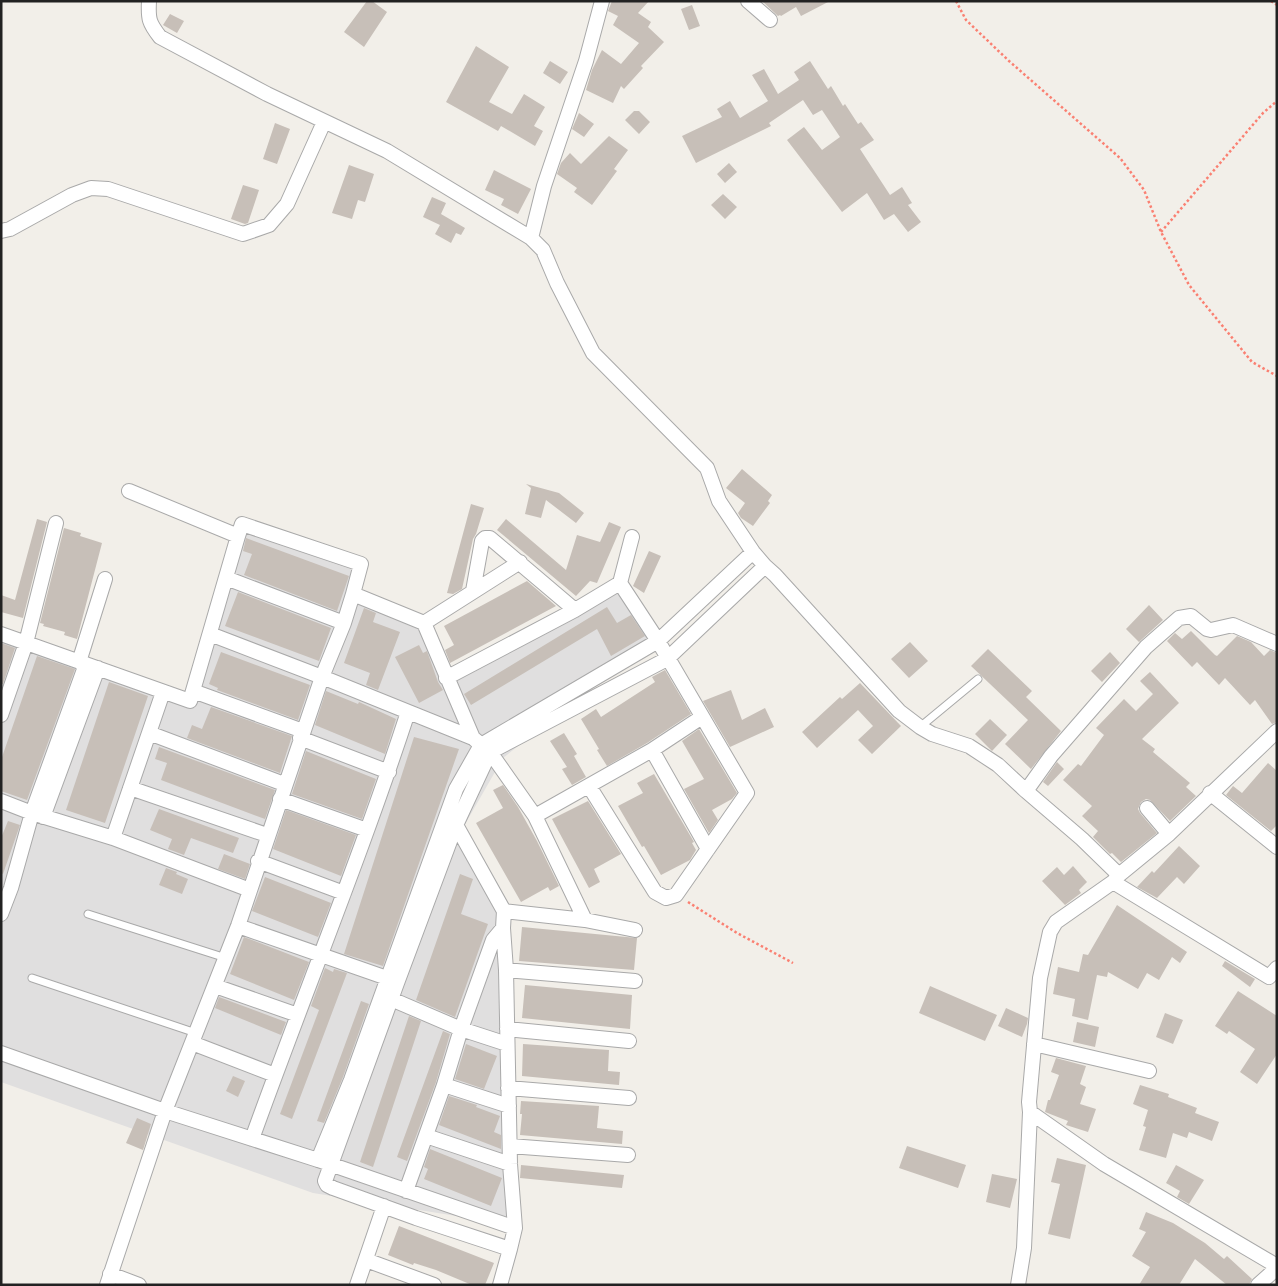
<svg xmlns="http://www.w3.org/2000/svg" width="1278" height="1286" font-family="'IBM Plex Sans',sans-serif">
	<rect width="100%" height="100%" fill="#f2efe9"/>
	<path fill="#e0dfdf" d="M237,532l37,3 79,31 6,25 70,36 15,45 181,-96 31,61 -153,121 -43,75 42,69 -6,26 15,287 -2,5 -15,2 -181,-29 -312,-111v-455l184,67z"/>
	<path fill="#c7bfb8" d="M367,1h5l15,11 -23,35 -20,-15z
		M612,1h37l-11,12 13,9 -3,5 16,15 -23,24 2,2 -19,21 -3,-3 -8,17 -27,-13 6,-20 10,-20 19,14 18,-21 -26,-18 5,-9 -10,-5z
		M762,1h68l-29,15 -5,-9 -15,9 -1,-1 -2,1z
		M692,5l8,21 -11,4 -8,-21z
		M170,14l14,7 -7,12 -14,-8z
		M476,46l33,21 -20,35 23,12 12,-20 21,13 -11,19 9,5 -8,15 -34,-20 -3,5 -52,-29z
		M550,61l18,11 -8,12 -17,-11z
		M810,61l18,28 3,-3 12,20 2,-2 13,20 3,-2 13,18 -14,9 30,46 12,-8 10,16 -4,2 13,17 -13,10 -14,-18 -10,6 -17,-27 -25,19 -55,-72 17,-13 18,23 18,-13 -18,-27 -9,5 -10,-15 -34,23 2,3 -75,37 -14,-27 40,-19 -5,-8 13,-8 10,17 28,-17 -16,-26 12,-6 14,25 21,-14 -5,-8z
		M634,111h5l11,11 -11,12 -14,-14z
		M579,113l15,11 -10,13 -12,-8z
		M275,123l15,6 -13,35 -14,-5z
		M609,136l19,14 -14,19 3,2 -25,34 -18,-13 3,-4 -20,-14 4,-11 9,-10 11,11z
		M729,163l8,9 -12,11 -8,-9z
		M349,165l25,9 -9,28 -7,-2 -6,19 -20,-6z
		M494,170l37,19 -13,25 -17,-9 3,-6 -19,-9z
		M243,185l16,5 -11,33 -3,1 -14,-5z
		M723,194l14,13 -12,12 -14,-14z
		M432,197l14,6 -5,11 24,14 -4,7 -5,-2 -5,10 -16,-9 5,-9 -17,-8z
		M742,469l30,26 -4,6 2,2 -17,23 -12,-8 -3,-5 7,-10 -19,-15z
		M526,484l33,9 25,20 -8,10 -30,-23 -5,18 -16,-4 6,-26z
		M471,504l13,4 -8,26 -3,5 -11,50 -9,5 -6,-1z
		M37,519l10,3 -24,96 -22,-6v-17l14,5z
		M506,519l60,51 11,-35 23,7 9,-20 12,5 -24,56 -7,-2 -14,15 -79,-66z
		M64,528l17,5 -1,3 22,7 -25,96 -13,-4 1,-3 -22,-6 1,-2 -4,-1z
		M246,538l103,38 -12,35 -93,-36 8,-21 -9,-3z
		M649,551l12,5 -17,37 -11,-7z
		M527,581l29,25 -106,57 -5,-13 9,-5 -10,-19z
		M238,592l93,36 -12,33 -94,-35z
		M1149,605l14,15 -24,22 -13,-13z
		M607,607l10,16 14,-8 14,21 -34,20 -14,-27 -126,76 -7,-11z
		M364,608l12,5 -3,9 27,10 -22,58 -12,-5 4,-12 -26,-10z
		M1191,631l24,24 2,1 20,-20 14,6 13,14 6,-6 7,3v69l-5,2 -17,-24 -5,5 -25,-27 -6,7 -22,-23 -5,5 -25,-26 8,-8 7,6z
		M910,642l18,19 -19,17 -18,-19z
		M1,643l14,5 -12,36h-2z
		M419,645l4,8 4,-2 11,31 5,8 -24,13 -24,-46z
		M988,649l44,42 -6,6 35,34 -30,38 -26,-25 23,-24 -57,-54z
		M221,652l89,33 -12,35 -81,-30 1,-2 -9,-4z
		M1110,652l10,11 -18,19 -11,-11z
		M37,656l38,13 -48,131 -26,-9v-31z
		M665,670l26,44 -44,29 -40,23 -10,-16 2,-1 -18,-30 15,-10 5,8 54,-35 -3,-5z
		M1150,672l29,31 -37,36 13,10 -2,3 37,31 -4,4 10,9 -26,25 -20,-21 -4,-1 -5,3 -3,7 2,4 17,20 -36,29 -9,-9 -2,1 -17,-17 5,-6 -16,-15 10,-10 -29,-26 15,-16 3,2 23,-31 -8,-7 28,-29 12,12 17,-17 -13,-13z
		M109,682l39,14 -43,127 -39,-13z
		M860,683l41,43 -29,28 -14,-14 15,-14 -15,-16 -41,38 -15,-16 38,-35 2,2z
		M731,690l11,30 23,-12 9,19 -44,20 -27,-46z
		M326,691l32,13 1,-2 37,17 -11,35 -70,-29z
		M211,707l81,29 -12,37 -93,-35 5,-13 10,4z
		M990,719l17,16 -15,16 -17,-17z
		M699,729l38,64 -5,6 -20,11 6,10 -9,13 -25,-44 20,-10 -22,-38z
		M564,733l13,21 -3,2 12,21 -14,8 -10,-16 5,-2 -17,-26z
		M414,737l45,12 -76,217 -39,-12z
		M159,747l116,43 -10,29 -104,-39 6,-17 -12,-4z
		M306,751l70,28 -14,40 -70,-25z
		M1057,762l7,7 -16,17 -5,-4z
		M1268,763l9,8v54l-6,6 -45,-36 7,-9 9,7z
		M654,774l40,68 -2,1 4,7 -6,10 -29,15 -17,-29 -2,1 -24,-41 25,-13 -6,-10z
		M503,785l15,22 19,34 22,45 -9,5 -2,-4 -27,15 -45,-79 27,-15 -10,-18z
		M588,801l33,53 -27,15 6,13 -11,6 -37,-69z
		M159,809l80,29 -6,15 -42,-15 -7,17 -16,-6 4,-10 -22,-9z
		M286,810l70,25 -15,41 -68,-27z
		M8,821l12,4 -17,49 -2,-1v-35z
		M1179,846l21,20 -16,18 -7,-7 -20,21 -20,-11 15,-16 2,2z
		M224,854l26,10 -5,15 -27,-10z
		M1073,866l14,16 -8,8 2,3 -16,12 -23,-24 15,-14 7,8z
		M166,868l11,4 -1,2 12,5 -6,15 -23,-9z
		M460,874l13,5 -12,35 27,10 -33,93 -39,-17z
		M265,877l66,26 -13,34 -66,-26z
		M1117,905l70,47 -7,11 -8,-6 -13,23 -12,-7 -9,16 -30,-17 -1,5 -10,-2 -9,45 -16,-4 3,-17 -22,-5 5,-27 21,5 4,-18 5,1z
		M522,927l115,11 -3,32 -115,-9z
		M244,937l65,25 -15,38 -64,-26z
		M1225,961l30,18 -5,8 -28,-21z
		M325,968l8,4 1,-3 13,4 -55,146 -12,-5 39,-104 -8,-4z
		M525,985l107,10 -2,34 -108,-11z
		M930,986l67,29 -12,26 -66,-28z
		M1238,991l39,25v38l-20,30 -17,-12 15,-23 -26,-18 -2,3 -12,-8z
		M219,997l67,25 -5,13 -66,-27z
		M361,1001l8,3 -26,73 -19,46 -7,-2z
		M1006,1008l22,10 -1,6 -5,13 -24,-11z
		M1165,1013l18,7 -10,24 -17,-7z
		M409,1016l12,5 -48,146 -13,-5z
		M1077,1022l22,5 -4,20 -22,-5z
		M443,1031l7,3 -14,48 -29,79 -10,-4z
		M466,1044l31,12 -13,33 -29,-10z
		M523,1044l86,6 -1,21 12,1 -1,13 -97,-9z
		M1056,1058l30,8 -6,18 6,3 -6,17 16,5 -8,23 -22,-7 2,-4 -23,-9 3,-12h2l9,-25 -8,-3z
		M233,1076l12,5 -7,16 -12,-6z
		M1140,1085l29,9 -1,3 29,11 -2,5 24,9 -7,19 -23,-9 -2,6 -14,-5 -7,25 -27,-8 7,-23 -3,-1 5,-16 -15,-6z
		M449,1096l28,9 -1,2 24,9 -6,16 7,3v14l-62,-24z
		M521,1101l78,5 -2,22 26,3 -1,13 -102,-9 2,-21h-2z
		M137,1118l14,6 -8,26 -17,-7z
		M907,1146l59,19 -8,23 -59,-20z
		M430,1149l72,29 -11,28 -67,-27 4,-10 -4,-2z
		M1057,1158l29,7 -16,74 -22,-5 12,-50 -9,-2z
		M521,1165l103,10 -2,13 -102,-10z
		M1176,1165l28,15 -15,24 -12,-7 3,-6 -14,-8z
		M992,1174l25,5 -7,29 -24,-6z
		M1146,1212l27,11 32,20 19,16 3,-3 25,23 -3,6h-22l-32,-26 -16,26h-40l11,-18 -18,-11 14,-24 -7,-3z
		M399,1226l95,37 -9,22h-13l-36,-15 -22,-7 -1,2 -25,-10z"/>
	<g fill="none" stroke-linecap="round" stroke-linejoin="round">
		<defs>
			<path id="lane" d="M920,727l58,-48
				M88,914l138,44
				M32,978l164,55"/>
			<path id="street" d="M149,1c-1,18 0,22 11,36l107,57 120,57 144,87 12,12 14,33 36,70 114,115 12,33 34,51 12,14 10,9 124,136 21,16 12,7 37,12 29,19 28,26 56,48 37,36 -6,7 -57,40 -6,10 -10,46 -11,124 1,10 74,52 173,102
				M748,1l22,19
				M1,231l9,-2 62,-34 19,-7 17,1 135,45 26,-9 18,-21 37,-82
				M531,238l13,-52 42,-125 16,-60
				M129,491l109,45 4,-12 119,40 -8,30 71,29 49,115 17,14 -34,73 -59,158 -72,198 2,4 6,3 83,30 94,31 -10,36
				M226,578l118,45
				M473,591l9,-50 3,-3h5l85,72
				M424,623l96,-61
				M1,634l189,67 48,-165
				M210,634l112,43 151,61
				M79,662l26,-83
				M446,678l129,-68 45,-27 12,-46
				M193,691l110,40
				M1,715l25,-72 30,-120
				M149,733l135,51
				M300,738l89,34
				M652,750l56,99
				M589,786l66,106 11,6 10,-3 71,-102 -89,-152 -38,-58
				M130,788l137,47
				M1026,791l25,-35 95,-109 33,-29 12,-2 16,13 4,1 22,-5 44,19
				M1210,793l67,54
				M280,799l87,31
				M1,801l31,12 81,25 137,52
				M1147,808l22,26
				M535,816l117,-66 50,-33
				M43,817l55,-149
				M456,825l48,86 -1,17 3,42 4,194 5,64 -5,21
				M113,838l50,-146
				M258,861l86,32
				M1119,875l50,-41 108,-103
				M1113,882l156,95 8,-9
				M504,911l81,9 50,10
				M1,914l10,-26 21,-75 54,-149
				M585,920l-50,-104 -45,-64 177,-93 98,-93
				M238,926l149,52
				M506,970l129,11
				M215,986l83,29
				M391,999l70,30 46,15
				M507,1029l122,12
				M192,1043l83,32
				M1034,1044l115,27
				M1,1053l164,58 153,49 197,68
				M444,1085l65,21
				M508,1088l121,10
				M426,1136l84,28
				M252,1139c51,-142 109,-283 156,-427
				M510,1146l118,9
				M318,1160l33,-80 105,-291 25,-44 177,-104 95,-89
				M406,1191l38,-106 17,-56 32,-89 10,-12
				M366,1260l68,25
				M110,1274l29,11
				M107,1285l58,-174 73,-185 84,-249 22,-54 9,-29
				M357,1285l27,-79
				M1018,1285l6,-37 6,-136
				M1258,1285l19,-17"/>
		</defs>
		<use href="#lane" stroke="#a9a9a9" stroke-width="9"/>
		<use href="#street" stroke="#a9a9a9" stroke-width="16"/>
		<path stroke="#fa8072" stroke-width="2.5" stroke-dasharray="2.5 2.5" stroke-linecap="butt" d="M956,1l10,19 43,41 111,97 24,32 17,42 28,53 63,77 25,14
			M1271,1l6,4
			M1161,232l102,-119 14,-12
			M688,902l49,31 56,30"/>
		<use href="#lane" stroke="#fff" stroke-width="7"/>
		<use href="#street" stroke="#fff" stroke-width="14"/>
	</g>
	<rect width="1278" height="1286" fill="none" stroke="#222222" stroke-width="5"/>
</svg>
